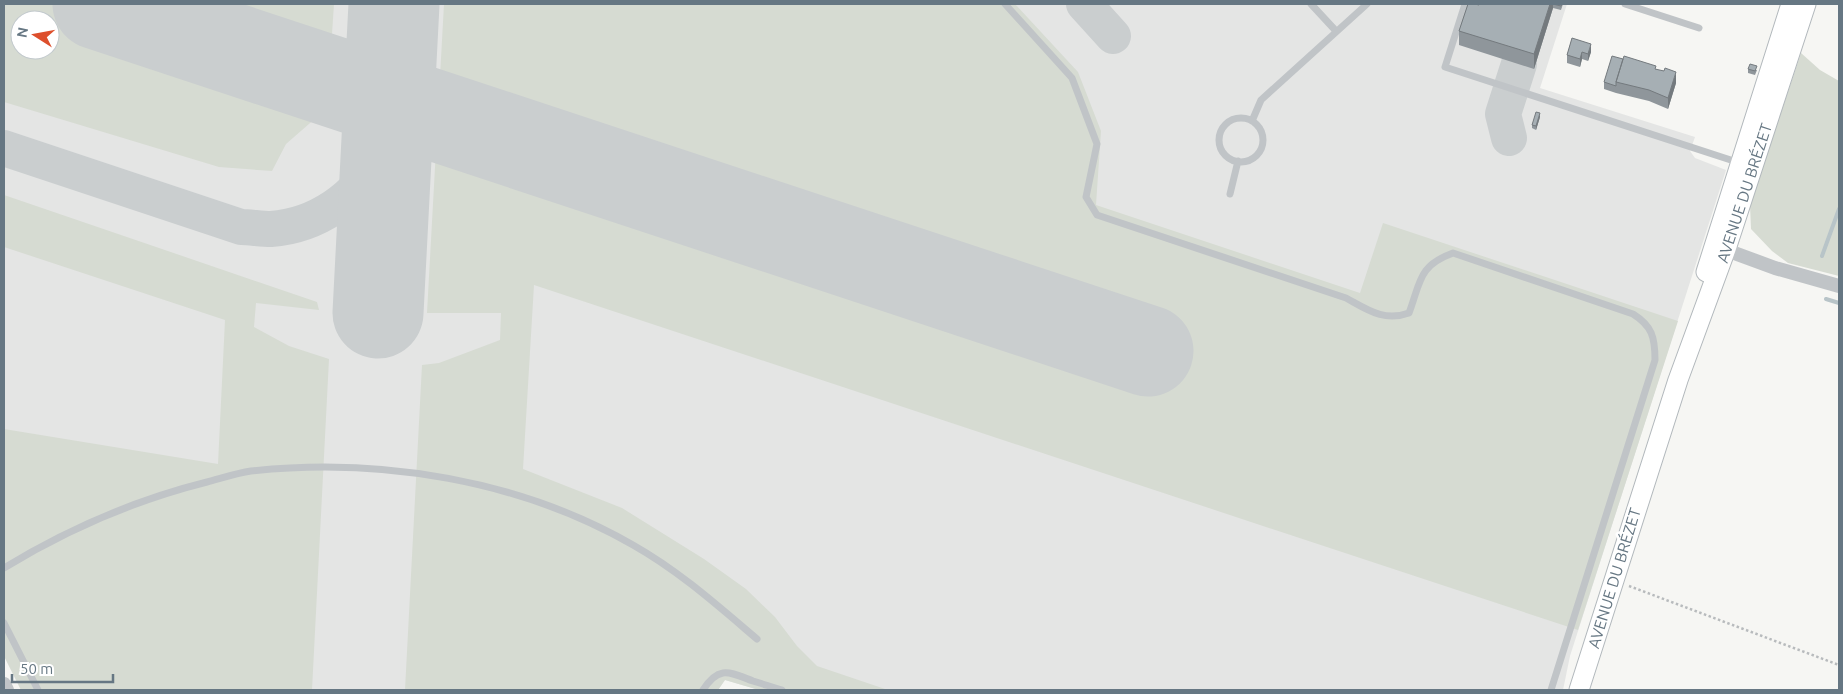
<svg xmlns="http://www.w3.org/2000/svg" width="1843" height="694" font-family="Ubuntu,sans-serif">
	<rect width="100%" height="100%" fill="#f6f6f3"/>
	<path fill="#e4e5e4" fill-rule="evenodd" d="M4,4h1563l-27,84 155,49 -5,14 5,7 31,12 -156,486 -7,34h-804l-34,-10 -7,10h-697l-17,-34zM20,20h30v30h-30z"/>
	<path fill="#d6dbd2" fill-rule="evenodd" d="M4,4h330l-6,90 -3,16 -39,34 -14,27 -53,-4 -215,-65zM20,20h30v30h-30z
		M444,4h571l63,68 23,59 -5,74 264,88 23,-70 295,98 -100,309 -1044,-345 -11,184 99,39 82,51 42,30 29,28 22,29 20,20 71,24h-129l-34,-10 -7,10h-313l17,-325 17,-2 61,-23 1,-27h-74z
		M1801,53l19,17 19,11v195l-51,-13 -16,-12 -21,-22 -1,-24z
		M4,195l313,107 2,8 -63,-7 -2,24 35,19 40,13 -17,331h-291l-17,-34v-227l214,35 7,-144 -221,-73z"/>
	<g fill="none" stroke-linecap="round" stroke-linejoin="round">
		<path stroke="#b8c4c8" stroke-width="4" d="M1822,256l17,-47
			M1826,299l13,4"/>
		<path stroke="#cacecf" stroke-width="36" d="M1084,4l29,32
			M394,11l2,-7
			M1509,138l-6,-24 16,-50
			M4,148l237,79c9,0 20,2 30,2 44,-3 88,-31 106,-72 6,-13 8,-30 11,-44"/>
		<path stroke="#cacecf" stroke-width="91" d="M98,4l1050,347
			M378,313l16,-309"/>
		<defs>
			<path id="secondary" d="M1706,272l85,-268
				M1579,690l99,-310 48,-131 80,-245"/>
		</defs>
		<use href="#secondary" stroke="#b2b8bc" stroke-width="21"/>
		<path stroke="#b8bbbd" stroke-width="2.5" stroke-dasharray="2.5 2.5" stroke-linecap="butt" d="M1629,586l210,79"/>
		<path stroke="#c0c4c7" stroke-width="7" d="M1005,4l67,74 25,66 -11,53 11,18 249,83c22,12 38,24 63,15 12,-32 9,-47 44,-60l180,61c19,12 22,23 22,46l-104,330
			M1311,4l25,27
			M1465,4l-20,63 295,96
			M1625,4l74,24
			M1219 140a22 22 0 1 1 44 0a22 22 0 1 1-44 0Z
			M1252,121l9,-21 106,-96
			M1230,194l8,-33
			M4,568c64,-39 131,-68 203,-86 15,-4 30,-9 44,-11 130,-14 269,9 382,74 46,26 84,60 124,94
			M4,623l34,67
			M703,690c16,-25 26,-18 50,-9 9,3 20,6 29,9"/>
		<path stroke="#c0c4c7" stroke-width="14" d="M1718,247l57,21 64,18
			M4,684l3,6"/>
		<use href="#secondary" stroke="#fff" stroke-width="19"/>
	</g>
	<path fill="#8f969b" d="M1468,4h95l-2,6 -8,-2 -19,61 -75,-24v-14z
		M1572,38l19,14 -3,9 -6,-2 -2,8 -13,-4v-8z
		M1656,69l20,14 -8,26 -19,-8 -33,-8 -12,-4v-7z
		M1748,69l9,1 -2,5 -7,-2z
		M1540,117l-4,13 -4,-2v-3z"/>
	<path fill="#747a7e" d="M1550,4h4h-1v4l-19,61v-15z
		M1591,44v8l-3,9v-7z
		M1582,52v7l-2,8v-8z
		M1676,72v11l-8,26v-11z
		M1540,113v4l-4,13v-4z"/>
	<path fill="#a6afb4" stroke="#747a7e" d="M1468,4h7l4,1v-1h71l-16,50 -75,-23z
		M1553,4h9l-1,2z
		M1572,38l19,6 -3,10 -6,-2 -2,7 -13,-4z
		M1612,56l11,3 -7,23v4l-12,-4z
		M1624,56l32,10 -1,3 9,2 1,-3 11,4 -8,26 -19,-8 -33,-8z
		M1750,64l7,2 -2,5 -7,-2z
		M1536,112l4,1 -4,13 -4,-1z"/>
	<g text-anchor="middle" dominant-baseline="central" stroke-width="5" stroke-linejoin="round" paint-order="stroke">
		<g font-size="16" fill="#667783" stroke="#fff">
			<text transform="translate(1744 193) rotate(-72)">AVENUE DU BRÉZET</text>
			<text transform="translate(1614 578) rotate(-73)">AVENUE DU BRÉZET</text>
		</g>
	</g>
	<rect width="1843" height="694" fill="none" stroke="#667783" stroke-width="10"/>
	<g transform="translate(35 35) rotate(281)"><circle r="24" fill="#ffffff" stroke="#c2c9cd"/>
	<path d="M0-4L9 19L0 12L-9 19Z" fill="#dd4f2c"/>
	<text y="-8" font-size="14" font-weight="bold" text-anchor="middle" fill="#667783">N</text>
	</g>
	<path d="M12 674v8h101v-8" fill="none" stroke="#667783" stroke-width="2.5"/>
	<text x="20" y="674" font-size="15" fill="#667783" stroke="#ffffff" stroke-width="4" paint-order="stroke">50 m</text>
</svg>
